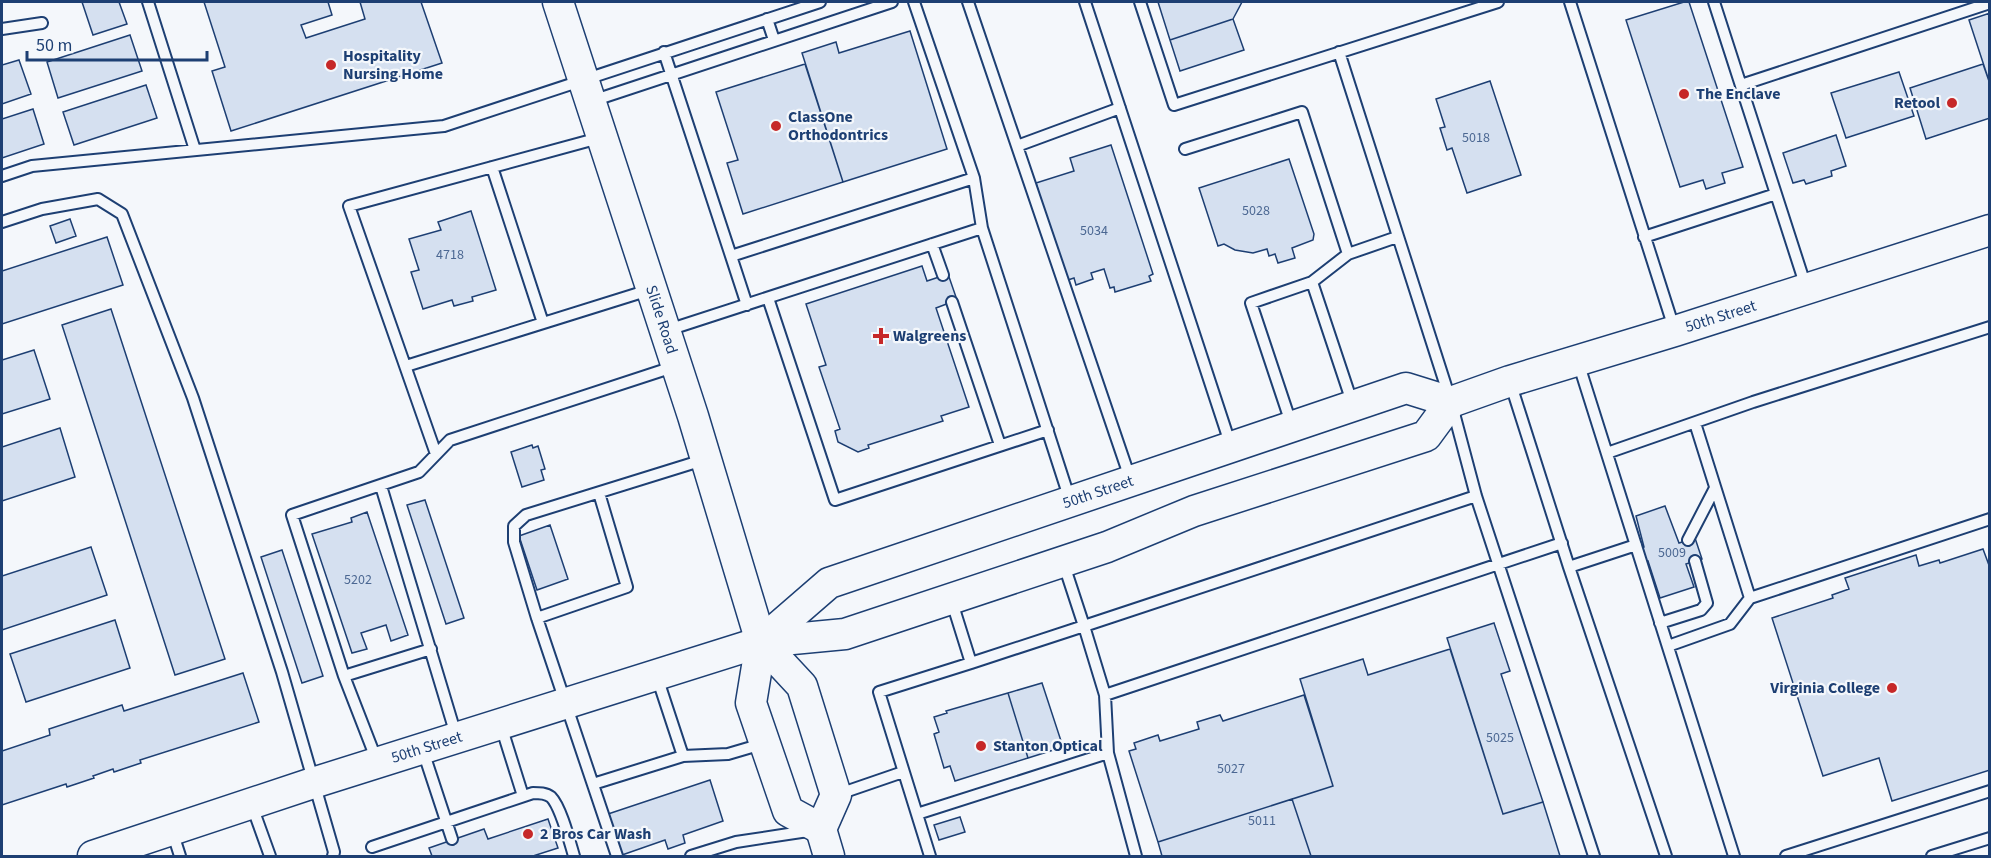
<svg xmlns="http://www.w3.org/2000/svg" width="1991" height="858" font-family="'Source Sans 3',sans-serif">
	<rect width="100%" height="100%" fill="#f4f7fb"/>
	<path fill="#d5e0f0" stroke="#1d3f73" stroke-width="1.5" d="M82,2h37l8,22 -34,11z
		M204,2h124l4,13 -31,10 5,13 59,-19 -5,-17h61l21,61 -211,68 -19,-60 13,-4z
		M1158,2h84l-9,17 -63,21z
		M1684,2h5l54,165 -21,6 3,10 -19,6 -3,-9 -23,7 -54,-167z
		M1990,13v71l-21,-64z
		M1233,19l11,31 -64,21 -10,-31z
		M910,31l37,118 -104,33 -41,-129 34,-11 3,11z
		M130,35l12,36 -84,27 -11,-36z
		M19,60l12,34 -29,10v-39z
		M805,64l38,118 -100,32 -16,-51 11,-3 -22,-68z
		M1983,64l7,20v34l-64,21 -16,-51z
		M1899,72l15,44 -68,22 -15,-45z
		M1490,81l31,94 -54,18 -15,-45 -5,2 -7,-22 5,-1 -9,-28z
		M146,85l11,33 -83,27 -11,-33z
		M33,109l11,35 -42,14v-39z
		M1836,135l10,31 -15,5 1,5 -26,8 -2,-4 -11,3 -10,-30z
		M1111,145l42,129 -4,2 2,5 -36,11 -1,-5 -4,1 -6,-19 -13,4 2,6 -17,6 -2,-7 -9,3 -28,-87 2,-1 -3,-10 38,-12 -4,-13z
		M1289,159l25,75 -1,6 -21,8 3,10 -17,5 -3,-9 -6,2 -2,-7 -14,4 -18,-3 -11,-6 -6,2 -19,-58z
		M471,211l25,79 -24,7 1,4 -19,5 -2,-6 -29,9 -12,-37 8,-2 -10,-31 32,-9 -3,-8z
		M70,219l6,17 -20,7 -6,-17z
		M107,237l16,48 -121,39v-53z
		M922,266l5,15 21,-7 9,26 -21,8 33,99 -28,9 2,5 -75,24 1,3 -11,4 -20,-10 -3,-11 5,-2 -21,-62 7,-2 -20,-61z
		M111,309l114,350 -50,16 -113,-350z
		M34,350l16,49 -48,15v-54z
		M60,428l15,49 -73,24v-54z
		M532,445l1,3 5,-2 7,23 -4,1 3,10 -22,7 -11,-35z
		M425,500l39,118 -18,6 -39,-119z
		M1665,506l14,37 16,-5 7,21 -16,5 8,23 -34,11 -12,-37 -2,1 -5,-14 3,-1 -8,-31z
		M367,512l41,123 -17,6 -5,-16 -25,8 6,16 -15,4 -40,-119 40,-12 -1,-4z
		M550,525l18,54 -31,11 -18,-54z
		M91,547l16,48 -105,35v-54z
		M1983,549l7,19v202l-98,31 -13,-43 -56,18 -51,-158 61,-20 -1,-3 17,-6 -4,-11 71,-23 3,11 20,-6 1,3z
		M282,550l41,126 -21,7 -41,-126z
		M115,620l15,48 -104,34 -16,-48z
		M1494,623l16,48 -9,3 42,128 -40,12 -56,-176z
		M1450,649l53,165 40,-12 17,54h-249l-19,-57 41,-13 -33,-107 63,-20 5,16z
		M243,673l16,49 -119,38 1,3 -27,9 -1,-3 -20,7 1,2 -27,9 -1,-3 -64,21v-54l48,-16 -1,-6 73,-24 2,6z
		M1042,683l21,64 -35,11 -20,-65z
		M1008,693l20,65 -73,23 -5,-15 -6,2 -10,-34 5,-2 -5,-15 13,-4 -1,-2z
		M1304,695l29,91 -175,56 -29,-91 7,-2 -2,-6 24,-8 2,6 39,-12 -2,-7 23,-7 3,6z
		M710,780l13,41 -40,14 2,8 -17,6 -3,-9 -43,15 -14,-41z
		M1292,799l19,57h-149l-4,-14z
		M960,817l5,15 -26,8 -5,-15z
		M548,819l10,29 -25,8h-101l-3,-8 55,-19 4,10z"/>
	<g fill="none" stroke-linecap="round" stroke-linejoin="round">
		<defs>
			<path id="lane" d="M148,2l47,148
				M968,2l162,476
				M1085,2l146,444
				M1140,2l34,103 324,-103
				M1570,2l104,326
				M1714,2l92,285
				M767,19l7,21
				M2,29l40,-6
				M664,52l67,204 243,-78 -60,-176
				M1339,52l112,350 25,94 118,360
				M1741,85l249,-82
				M592,101l300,-99
				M1017,146l103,-38
				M1185,149l117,-37 46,142
				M492,167l51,156
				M2,176l30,-10 412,-40 376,-124
				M974,178l8,50 88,272
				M2,222l40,-13 56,-10 24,15 71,184 89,274 52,180 -1,4
				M1644,237l132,-43
				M932,244l11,31
				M731,256l16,49
				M1312,282l36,-28 49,-17
				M768,298l67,202 213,-70
				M952,302l48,143
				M668,330l314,-102
				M1578,362l156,494
				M406,366l243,-76
				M1510,382l59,185 97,289
				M1695,423l55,175
				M1292,426l-41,-123 61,-21 41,123
				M1607,453l146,-51 237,-75
				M436,454l-87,-248 250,-68
				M381,486l75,249
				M1688,540l27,-52
				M1569,567l67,-22
				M537,618l90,-31 -28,-94
				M1660,623l41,-13 6,-7 -12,-42
				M1668,646l62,-22 20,-26 240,-79
				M971,663l113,-37 -20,-61
				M344,676l87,-27
				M1105,695l457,-152
				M501,726l22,70
				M423,751l29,88
				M683,756l45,-2 34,-10
				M377,761l-33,-85 -52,-161 127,-43 31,-32 226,-74
				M593,784l90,-28 -26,-79
				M839,794l64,-22
				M252,806l18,50
				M917,814l191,-61
				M172,831l8,25
				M372,847l161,-54c6,0 13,0 18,4 10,10 19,46 23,59
				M617,856l-80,-238 -23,-76v-16l12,-11 177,-55
				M691,856l45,-14 72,-11
				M930,856l-51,-164 92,-29 -20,-64
				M1136,856l-28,-103 -3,-58 -21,-69 392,-130
				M1786,856l204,-65
				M1932,856l58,-18"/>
			<g id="secondary">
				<path id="s1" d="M558,2l135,414 68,226 -10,61 37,108 33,18"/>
				<path id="s2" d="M761,642l68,-59 577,-195 45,14"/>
				<path d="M761,642l41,44 34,109 -15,34 8,27"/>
				<path id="s3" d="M93,856l223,-74 445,-140 84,-8 262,-87 87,-36 232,-75 25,-34 59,-21 165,-50 315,-101"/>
			</g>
		</defs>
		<use href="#lane" stroke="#1d3f73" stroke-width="14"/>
		<use href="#secondary" stroke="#1d3f73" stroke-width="33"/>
		<use href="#lane" stroke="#f4f7fb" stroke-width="10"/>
		<use href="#secondary" stroke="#f4f7fb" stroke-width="30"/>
	</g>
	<g fill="#c62828" stroke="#f4f7fb" stroke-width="2">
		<circle cx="331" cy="65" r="6"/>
		<circle cx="1684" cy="94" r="6"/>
		<circle cx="1952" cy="103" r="6"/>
		<circle cx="776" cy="126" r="6"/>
		<path d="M878 327h6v6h6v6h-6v6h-6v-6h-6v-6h6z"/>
		<circle cx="1892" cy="688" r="6"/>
		<circle cx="981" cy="746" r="6"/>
		<circle cx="528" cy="834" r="6"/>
	</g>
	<g text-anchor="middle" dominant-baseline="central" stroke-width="4.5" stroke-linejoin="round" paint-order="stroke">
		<g font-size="14" fill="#4b6792">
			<text x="1476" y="138">5018</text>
			<text x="1256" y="211">5028</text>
			<text x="1094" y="231">5034</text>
			<text x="450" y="255">4718</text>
			<text x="1672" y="553">5009</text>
			<text x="358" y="580">5202</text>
			<text x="1500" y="738">5025</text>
			<text x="1231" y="769">5027</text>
			<text x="1262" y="821">5011</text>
		</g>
		<g font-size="16" font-weight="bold" fill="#1d3f73" stroke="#f4f7fb" text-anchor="start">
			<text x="343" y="56">Hospitality<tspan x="343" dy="18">Nursing Home</tspan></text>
			<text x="1696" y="94">The Enclave</text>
			<text x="1940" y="103" text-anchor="end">Retool</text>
			<text x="788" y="117">ClassOne<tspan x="788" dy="18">Orthodontrics</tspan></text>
			<text x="893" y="336">Walgreens</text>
			<text x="1880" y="688" text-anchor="end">Virginia College</text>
			<text x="993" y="746">Stanton Optical</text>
			<text x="540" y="834">2 Bros Car Wash</text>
		</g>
		<g font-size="16" fill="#1d3f73" stroke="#f4f7fb">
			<text stroke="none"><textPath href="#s3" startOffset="1725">50th Street</textPath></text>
			<text stroke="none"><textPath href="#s1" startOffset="334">Slide Road</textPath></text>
			<text stroke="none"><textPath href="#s2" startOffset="374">50th Street</textPath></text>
			<text stroke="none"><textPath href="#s3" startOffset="351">50th Street</textPath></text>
		</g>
	</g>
	<rect width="1991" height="858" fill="none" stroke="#1d3f73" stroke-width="6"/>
	<path d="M27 51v9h180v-9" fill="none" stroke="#1d3f73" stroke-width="3"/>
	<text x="36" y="51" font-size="18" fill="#1d3f73" stroke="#f4f7fb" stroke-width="4.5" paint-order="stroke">50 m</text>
</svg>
